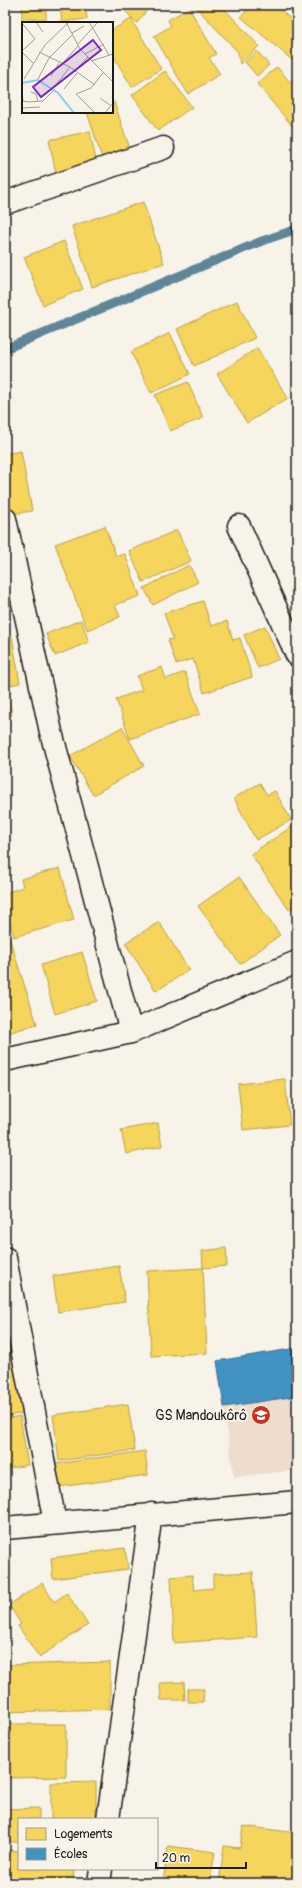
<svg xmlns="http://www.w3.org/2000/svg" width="302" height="1888" font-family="Pangolin,sans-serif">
	<rect width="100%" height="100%" fill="#f7f3e8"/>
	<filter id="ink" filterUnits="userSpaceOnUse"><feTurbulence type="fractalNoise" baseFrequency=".025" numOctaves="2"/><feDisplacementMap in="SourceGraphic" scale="8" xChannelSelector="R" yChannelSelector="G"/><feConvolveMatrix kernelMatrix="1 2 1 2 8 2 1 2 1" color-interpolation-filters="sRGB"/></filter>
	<g filter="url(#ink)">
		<path fill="#eedccc" d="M297,1348v122l-63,7 -17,-116z"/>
		<path fill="#f6d55c" stroke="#b59e49" d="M5,5h5l-3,68h-2z
			M22,5h24v14h-24z
			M60,5h25l2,14 -25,3z
			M119,5h32l-14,18z
			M194,5h27l38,41 -19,18 -2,-12z
			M251,5h23l23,19v30l-5,6 -51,-43z
			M283,5h14v11z
			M189,8l27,46 -7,4 11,16 -32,20 -34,-58 17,-10 -3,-6z
			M131,19l30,50 -29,18 -20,-33v-24z
			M257,51l12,14 -12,11 -12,-14z
			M277,67l20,23v34l-4,3 -36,-43z
			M165,71l27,36 -34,24 -26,-36z
			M297,74v12l-6,-6z
			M114,102l16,47 -28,9 -15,-46h25v-9z
			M90,131l7,34 -41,9 -7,-34z
			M143,202l21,61 -72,24 -20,-61z
			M64,241l19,48 -40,16 -19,-48z
			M237,301l18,37 -61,28 -17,-37z
			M170,333l20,41 -39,19 -20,-41z
			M257,348l31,50 -41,25 -30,-49z
			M188,382l15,36 -33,13 -15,-36z
			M21,451l11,60 -20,3 -7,-37v-23z
			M105,526l11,30 9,-2 15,42 -25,9 5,12 -33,13 -32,-86z
			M177,530l14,31 -48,21 -14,-31z
			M189,565l9,17 -45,23 -9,-17z
			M203,601l8,25 16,-5 6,19 7,-2 12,39 -48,16 -11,-34 -17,5 -8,-24 5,-1 -9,-26z
			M81,620l8,22 -34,14 -9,-22z
			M265,626l14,33 -21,9 -14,-33z
			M12,636l8,47 -15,3v-49z
			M162,667l4,12 19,-7 15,42 -70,25 -14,-40 26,-9 -5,-14z
			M7,692l5,23 -7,1v-23z
			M122,727l22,39 -51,29 -23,-39z
			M260,783l7,12 8,-4 16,29 -35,20 -22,-42z
			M297,823v81l-8,6 -38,-56z
			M5,835l6,10 -6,4z
			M60,868l14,52 -60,17 -9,-32v-12l18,-6 -2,-8z
			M239,877l41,58 -40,29 -42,-58z
			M159,922l30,48 -33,21 -31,-48z
			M5,925l32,99 -32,10z
			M82,952l15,49 -42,13 -14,-49z
			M285,1079l5,46 -47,5 -5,-46z
			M158,1123l4,23 -36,8 -5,-24z
			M226,1248l1,18 -24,2 -1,-17z
			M119,1266l6,36 -67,10 -5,-36z
			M203,1268l4,85 -56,3 -4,-85z
			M10,1335l16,78 -21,3v-80z
			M128,1404l7,46 -76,11 -6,-46z
			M20,1416l8,49 -23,4v-50z
			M145,1451l3,24 -89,12 -3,-23z
			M125,1548l3,21 -75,10 -2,-21z
			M253,1572l4,65 -83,6 -3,-66 21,-2 2,15 19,-2v-14z
			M42,1583l12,19 13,-9 21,32 -49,32 -21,-31 3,-2 -12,-19z
			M110,1662v47l-105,3v-47z
			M184,1682l1,18h-24l-1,-17z
			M188,1689h16l-1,13h-15z
			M5,1724h61v53l-61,1z
			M96,1782v37h-45v-36z
			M39,1808v11h-20v23h-14v-33z
			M243,1826l54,7v50h-78l5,-37 16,2z
			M168,1846l47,6 -5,31h-47z
			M7,1850l12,1v18h55l-1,14h-68z"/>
		<path fill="#4393c3" stroke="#376f91" d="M297,1348v48l-73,11 -7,-46z"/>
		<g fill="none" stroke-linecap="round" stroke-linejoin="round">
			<path stroke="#5e8698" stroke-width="9" d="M5,349l257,-108 35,-12"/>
			<defs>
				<path id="minor" d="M5,203l158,-55
					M5,519l46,213 80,300
					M239,526l58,129
					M5,1060l126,-28 166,-70
					M5,1258l50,265
					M5,1528l292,-26
					M108,1819l43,-305
					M99,1883l2,-14"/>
			</defs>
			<use href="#minor" stroke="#1c1c1c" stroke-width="25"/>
			<use href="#minor" stroke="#f7f3e8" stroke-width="22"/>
		</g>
	</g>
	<defs>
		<symbol id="school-disc" viewBox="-11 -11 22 22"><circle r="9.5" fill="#c8321e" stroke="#f7f3e8"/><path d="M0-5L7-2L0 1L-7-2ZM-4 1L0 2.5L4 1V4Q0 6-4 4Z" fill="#fff"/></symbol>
	</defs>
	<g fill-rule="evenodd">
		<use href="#school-disc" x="250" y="1404" width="22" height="22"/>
	</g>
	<g text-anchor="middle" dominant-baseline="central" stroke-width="4" stroke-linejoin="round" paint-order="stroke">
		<g font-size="14" fill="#1c1c1c" stroke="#f7f3e8" text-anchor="end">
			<text x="247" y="1415">GS Mandoukôrô</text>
		</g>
	</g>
	<g transform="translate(22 22)">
		<rect width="91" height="91" fill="#f7f3e8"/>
		<path fill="none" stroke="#8acdeb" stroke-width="2" d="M0,61l16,-3 20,13 16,20"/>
		<path fill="none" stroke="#9f9d96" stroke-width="1" d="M14,0l7,10M44,0l14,27 33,33M67,0l20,33M0,1l13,16 -13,12M50,11l12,-7M55,23l21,-23M0,30l11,11M17,30l31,15 25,18M63,32l19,-10M69,39l22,-7M41,41l15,-17M53,49l13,-14M29,54l8,-13M2,57l21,-34 24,-23M16,57l11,-21 24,-24M33,64l15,-19M42,67l13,-16M0,69l1,10 5,1 15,-1 10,-10M9,70l5,2 2,8M78,76l10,7M0,86l18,-1M73,91l-19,-19 15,-6 12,-15M83,91l8,-10"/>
		<path fill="#7b2cbf" fill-opacity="0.15" stroke="#7b2cbf" stroke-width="2" d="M71,18l8,10 -60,47 -8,-10z"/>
		<rect width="91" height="91" fill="none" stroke="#1c1c1c" stroke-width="2"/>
	</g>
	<rect width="302" height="1888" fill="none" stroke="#f7f3e8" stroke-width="20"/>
	<rect x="10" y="10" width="282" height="1868" fill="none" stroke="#1c1c1c" stroke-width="1.5" filter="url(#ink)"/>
	<rect x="18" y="1818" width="140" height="52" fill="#f7f3e8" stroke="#9f9d96"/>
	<rect x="26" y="1828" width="20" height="12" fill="#f6d55c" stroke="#9f9d96"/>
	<text x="54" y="1838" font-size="12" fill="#1c1c1c">Logements</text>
	<rect x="26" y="1848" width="20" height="12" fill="#4393c3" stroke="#9f9d96"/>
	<text x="54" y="1858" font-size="12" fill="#1c1c1c">Écoles</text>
	<path d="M156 1862v6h90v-6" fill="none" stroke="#1c1c1c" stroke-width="2"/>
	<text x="162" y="1862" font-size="12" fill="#1c1c1c" stroke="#f7f3e8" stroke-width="3" paint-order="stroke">20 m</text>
</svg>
